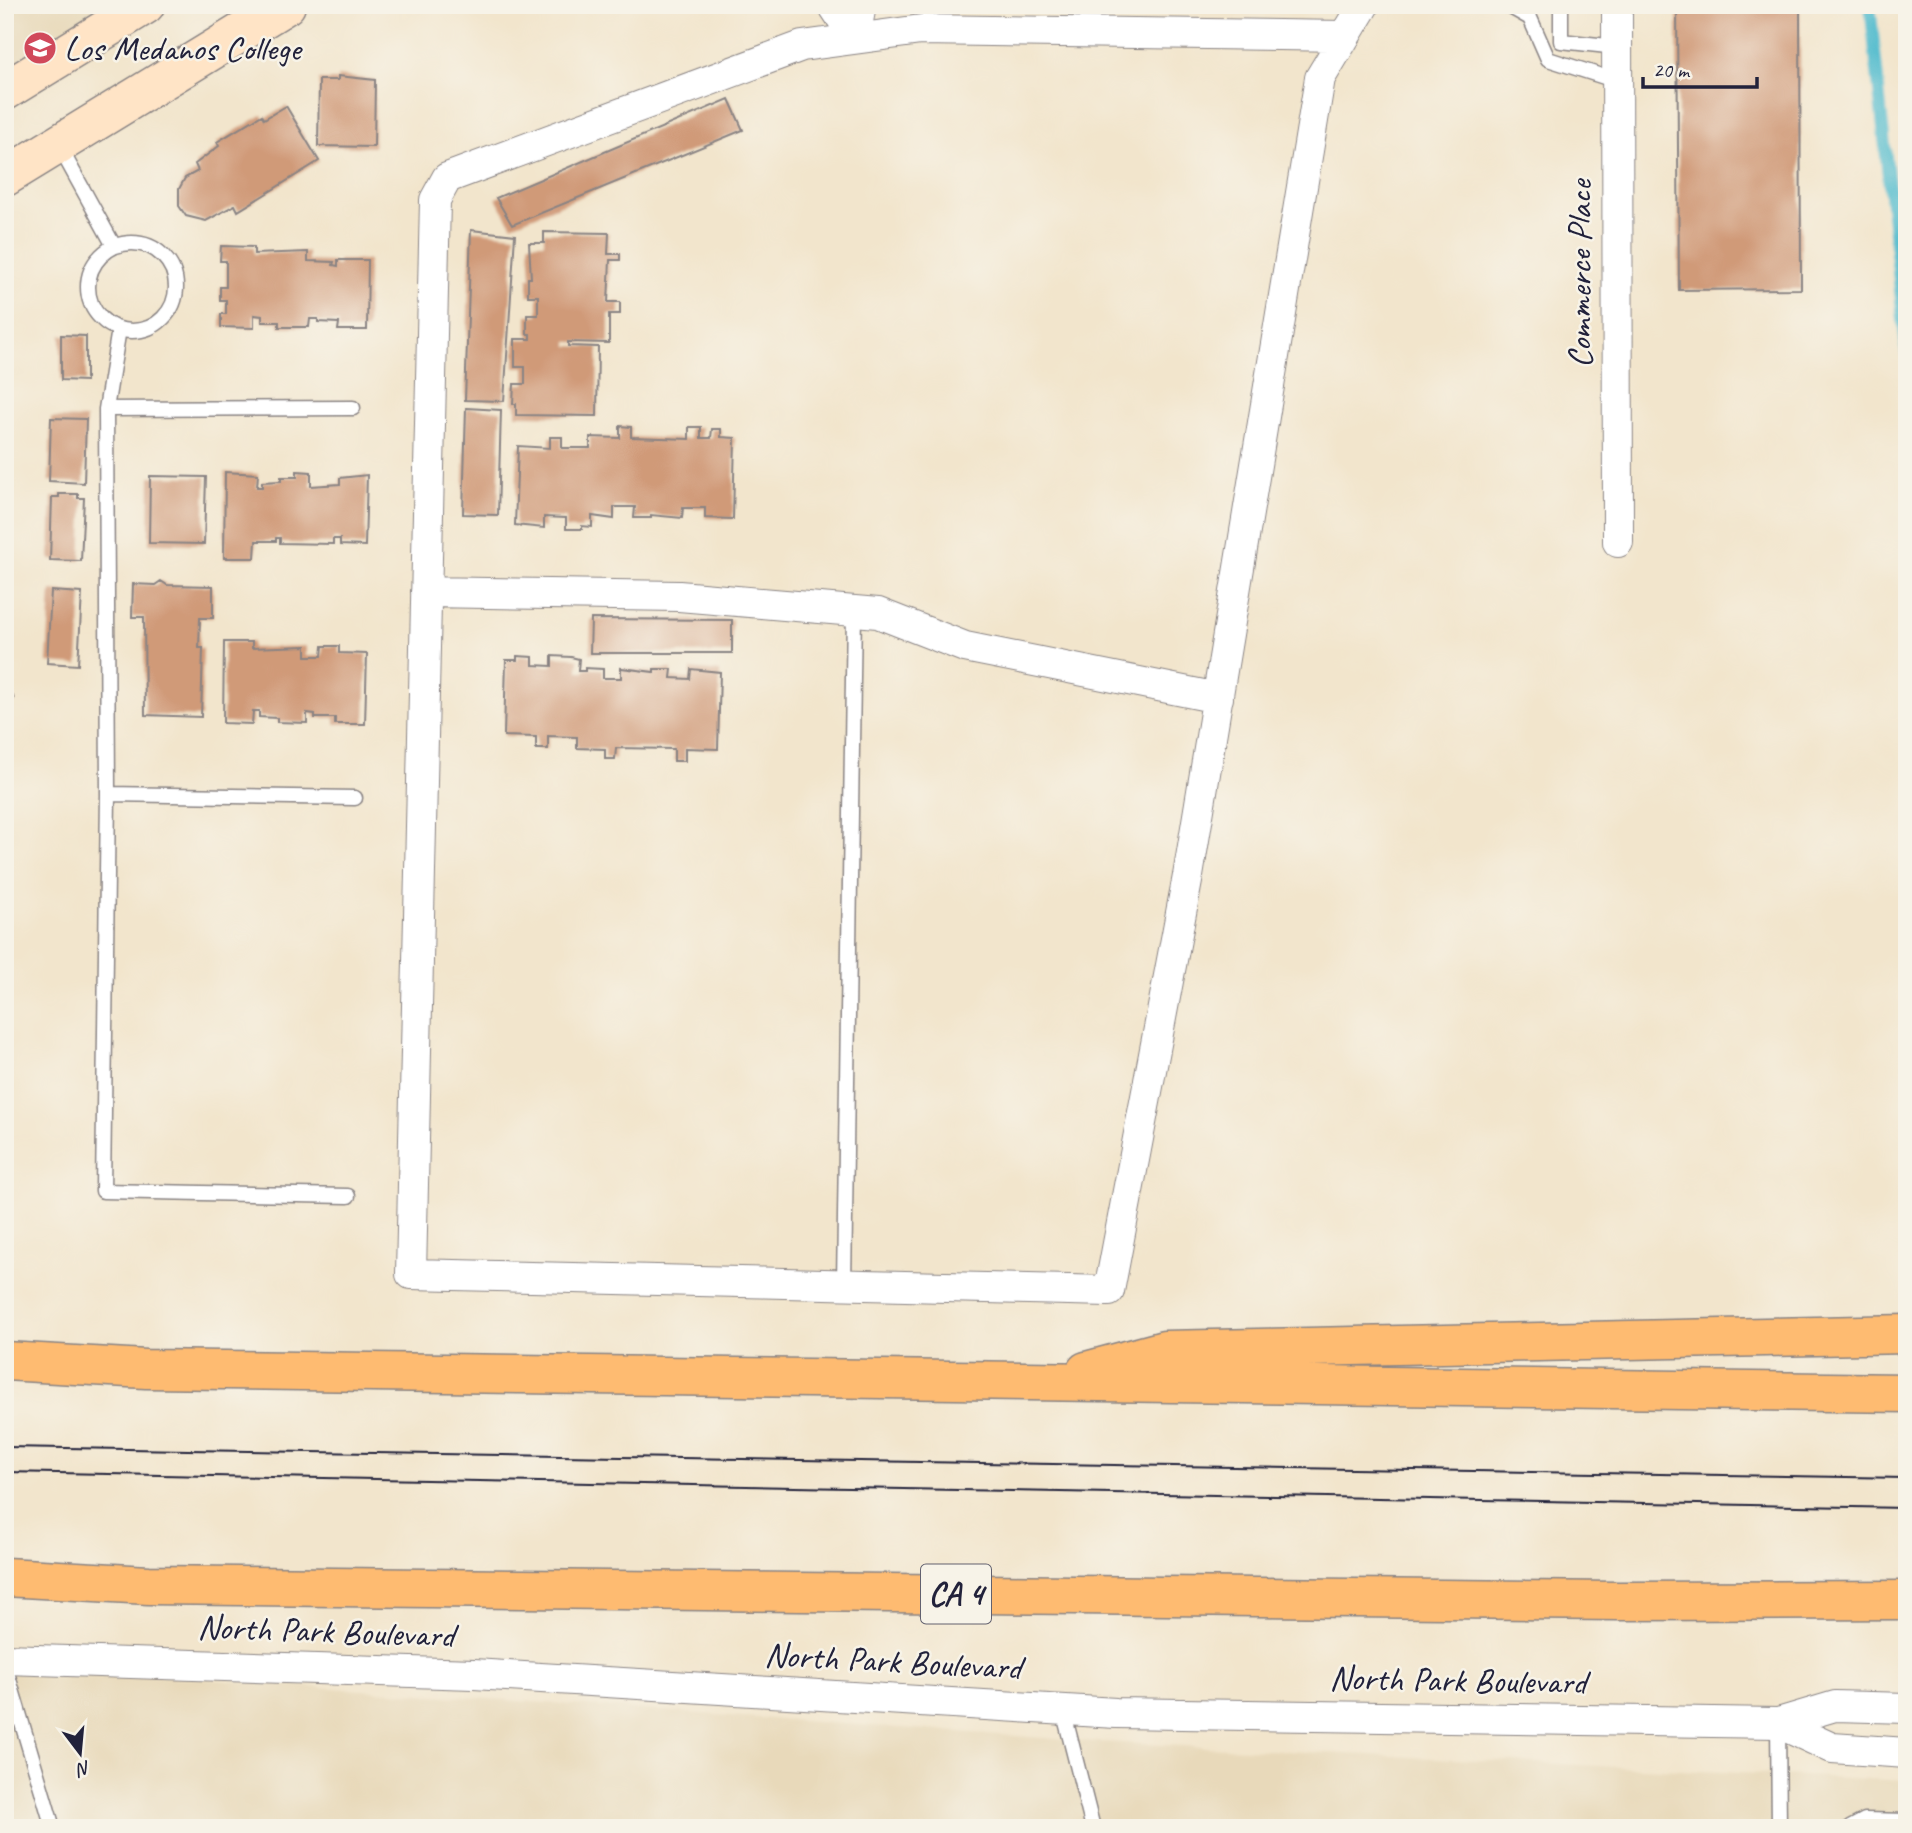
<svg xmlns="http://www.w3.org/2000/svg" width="1912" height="1833" font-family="Caveat,sans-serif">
	<rect width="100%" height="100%" fill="#f7f3e8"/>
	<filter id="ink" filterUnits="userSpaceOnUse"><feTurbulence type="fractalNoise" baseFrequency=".0143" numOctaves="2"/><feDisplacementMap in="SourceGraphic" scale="14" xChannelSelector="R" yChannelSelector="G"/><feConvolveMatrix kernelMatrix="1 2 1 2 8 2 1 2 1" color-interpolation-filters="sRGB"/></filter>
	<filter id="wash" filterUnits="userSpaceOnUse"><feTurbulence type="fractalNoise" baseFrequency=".00686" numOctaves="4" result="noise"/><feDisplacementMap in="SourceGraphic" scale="28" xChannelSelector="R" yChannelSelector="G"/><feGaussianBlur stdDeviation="1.57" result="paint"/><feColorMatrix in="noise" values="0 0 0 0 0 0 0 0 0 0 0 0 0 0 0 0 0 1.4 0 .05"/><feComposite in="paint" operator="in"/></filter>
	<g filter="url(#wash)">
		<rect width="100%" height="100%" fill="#f2e5cc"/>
		<path fill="#e8d9ba" d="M5,5h140l-140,86z
			M5,1665l1095,77 807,39v47h-1902z"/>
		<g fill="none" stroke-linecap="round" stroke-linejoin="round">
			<path stroke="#52bcce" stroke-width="12" d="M1870,5l37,350"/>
		</g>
		<g id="blocks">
			<path fill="#d09a78" d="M1677,5h123l1,284 -122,1z
				M338,76l37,4 -1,67 -56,-1 1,-66h19z
				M729,99l14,31 -231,95 -16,-27z
				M286,106l33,55 -81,50 -3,-6 -29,16 -20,-5 -7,-10v-17l6,-11 13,-7 -3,-7 24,-18 -2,-4 45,-27 2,4z
				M471,230l44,5 -11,166 -39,-1z
				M544,232l65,1 -1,21h12v6h-10l-2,42h12v12h-11v29l-41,-1v4l30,1 -1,69 -81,-1v-11h-3l1,-20h11v-17h-10v-28h15v-5h-3v-19h11v-19h-10v-18h3l-2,-35h15z
				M221,246l33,1v7l54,-2v9l26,1 -1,3 5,1v-6h30l-1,70h-29l1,-7 -21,-1v-3h-8l-1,8h-30v-5h-17v-6l-8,-1v13l-33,-1v-13h5v-14h-6v-13h6v-26h-6z
				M61,335l25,1v45l-25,-1z
				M466,408l35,2 -3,105 -35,-1z
				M51,418l35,1 -2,64 -35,-2z
				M620,426l11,1v10l58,2v-12h12v11h10l1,-9h9v8l14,1 -2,81 -28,-1v-10h-22l-1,10 -31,-3v3h-17l1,-11h-21v12l-22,-3v11l-10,-1v3h-16v-11l-22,-1v11l-29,-3 3,-79 32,2v-11h12v11h28v-11l30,1z
				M297,471l14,1v14l29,-2v-6l27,-3 -2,71 -25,-1v-6h-7v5l-53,-1v-5h-4v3h-20l-1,17h-31l1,-86 33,2 -1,13h5v-5l19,-1v-4h16z
				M150,476l56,1 -2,67 -55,-1z
				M59,494h19v4h6l-3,63 -31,-1 2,-63h7z
				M161,581l6,4 46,1v32h-13l-1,30h4l-2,69 -56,-2 -1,-98h-12l1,-33 22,1z
				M51,591l31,2 -4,72 -31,-2z
				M591,619l141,1v33h-142z
				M224,642h28v6l54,-2v10h16l1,-10h16v7l28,1 -2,70h-30v-6h-20v-4l-8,-1v10l-30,-1v-4l-18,-1v-6h-6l-1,13 -29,-1z
				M517,656l16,1v8l19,1v-10l19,1 8,2 -1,12h7v-3l18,1v9h18v-10l33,4v-3h18l-1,9 19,1 1,-10 29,3 -2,77 -33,-1v13h-11v-12l-58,-1 -1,11h-10v-10l-28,-1v-11l-29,-1v13h-12v-12l-32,-1 2,-76h11z"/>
		</g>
	</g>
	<g filter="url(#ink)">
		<use href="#blocks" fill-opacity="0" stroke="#8a8484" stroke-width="2"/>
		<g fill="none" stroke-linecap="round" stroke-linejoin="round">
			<defs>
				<path id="service" d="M1507,5l23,13 18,41 69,22
					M1561,5v36l56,6
					M59,146l55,100
					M88 287a44 44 0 1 1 88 0a44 44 0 1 1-88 0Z
					M106,409l13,-80
					M5,699h1
					M108,794l-2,-385 247,-1
					M348,1196l-245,-5 5,-397 247,4
					M844,1284l10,-673
					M5,1666l48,162
					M1063,1710l30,118
					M1778,1723l1,105
					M1850,1828l15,-8 42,1"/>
				<path id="minor" d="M833,5l22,33 6,-33
					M1617,5l1,537
					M1345,36l-424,-6 -119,16 -355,132 -12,22 -24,1074 698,17 79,-415 132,-798 44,-73
					M426,592l253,4 199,17 87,34 253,51
					M5,1659l469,15 642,39 662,10 57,-17 72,2
					M1778,1723l54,25 75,5"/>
				<path id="secondary" d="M5,91l140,-86
					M5,177l281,-172"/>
				<path id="motorway" d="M5,1361l141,8 1761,24
					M1086,1371l78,-21 743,-16
					M5,1577l144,8 1469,16 289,-1"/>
			</defs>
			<use href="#service" stroke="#8a8484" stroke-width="17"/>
			<use href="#minor" stroke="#8a8484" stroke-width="32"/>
			<use href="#secondary" stroke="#8a8484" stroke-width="41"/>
			<use href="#motorway" stroke="#8a8484" stroke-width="41"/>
			<use href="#service" stroke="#fff" stroke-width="14"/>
			<use href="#minor" stroke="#fff" stroke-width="30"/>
			<use href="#secondary" stroke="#ffe4c6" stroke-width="38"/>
			<use href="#motorway" stroke="#febb71" stroke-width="38"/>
			<path stroke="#22223b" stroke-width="2" d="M5,1447l1902,31
				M5,1472l1902,36"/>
		</g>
	</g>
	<defs>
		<symbol id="university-disc" viewBox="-11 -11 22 22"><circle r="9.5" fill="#d1495b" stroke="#f7f3e8"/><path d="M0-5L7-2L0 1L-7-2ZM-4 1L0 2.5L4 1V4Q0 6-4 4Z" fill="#fff"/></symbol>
	</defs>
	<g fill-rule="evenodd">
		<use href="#university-disc" x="21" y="29" width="38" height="38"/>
	</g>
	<g text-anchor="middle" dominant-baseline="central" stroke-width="5" stroke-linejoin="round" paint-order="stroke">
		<rect fill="#f7f3e8" stroke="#62616f" stroke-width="2" x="921" y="1564.5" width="70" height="59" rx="5"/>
		<g font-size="33" font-weight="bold" fill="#22223b">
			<text x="956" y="1594">CA 4</text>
		</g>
		<g font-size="35" fill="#22223b" stroke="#f7f3e8" text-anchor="start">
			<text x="64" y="48">Los Medanos College</text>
		</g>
		<g font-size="35" fill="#22223b" stroke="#f7f3e8">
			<text transform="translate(1579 274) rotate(-90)">Commerce Place</text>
			<text transform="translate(326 1631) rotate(2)">North Park Boulevard</text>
			<text transform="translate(893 1661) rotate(3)">North Park Boulevard</text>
			<text transform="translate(1458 1680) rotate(1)">North Park Boulevard</text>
		</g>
	</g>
	<rect width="1912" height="1833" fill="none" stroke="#f7f3e8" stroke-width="28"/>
	<g transform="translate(80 1753) rotate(164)" stroke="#f7f3e8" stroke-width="5" paint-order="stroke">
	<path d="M0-5L12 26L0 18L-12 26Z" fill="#22223b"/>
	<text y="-10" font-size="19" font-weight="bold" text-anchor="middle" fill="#22223b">N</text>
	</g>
	<path d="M1643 77v10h114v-10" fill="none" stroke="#22223b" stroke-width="3.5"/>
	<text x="1653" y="77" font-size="21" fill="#22223b" stroke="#f7f3e8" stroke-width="5" paint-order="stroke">20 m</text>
</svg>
